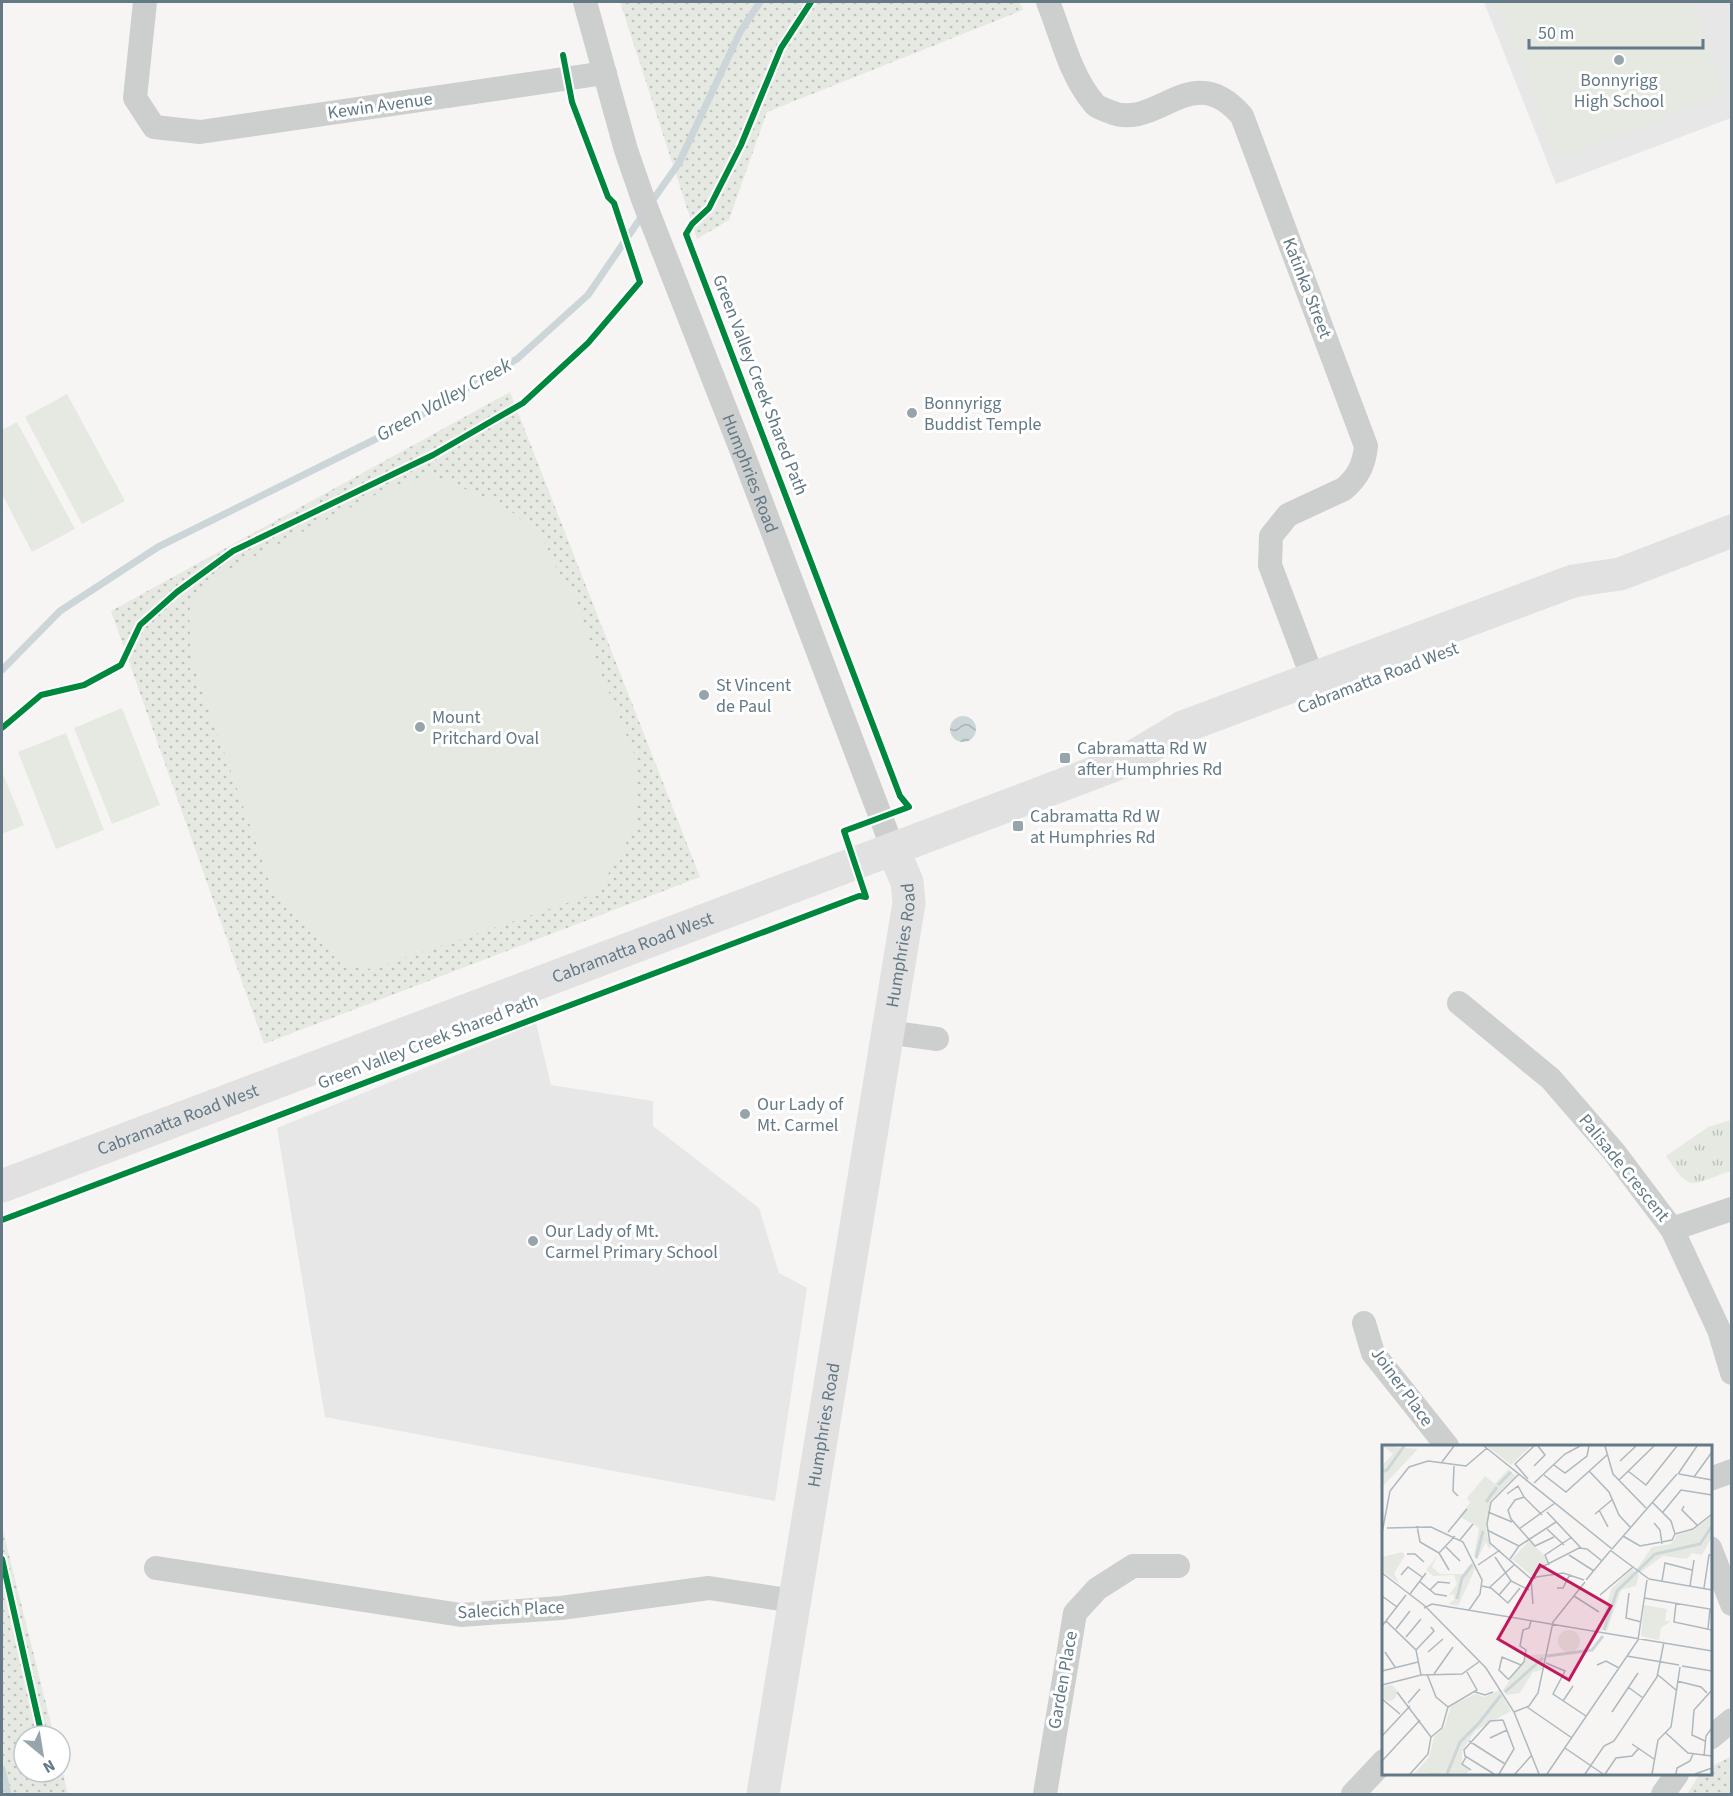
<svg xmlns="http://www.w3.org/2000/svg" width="1733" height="1796" font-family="'Source Sans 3',sans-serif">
	<defs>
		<pattern id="grass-tufts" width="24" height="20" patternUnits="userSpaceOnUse" patternTransform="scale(1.5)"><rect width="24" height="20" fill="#e6e9e2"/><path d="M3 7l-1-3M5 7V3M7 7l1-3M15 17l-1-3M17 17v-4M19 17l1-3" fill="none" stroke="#bec2bd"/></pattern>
		<pattern id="park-dots" width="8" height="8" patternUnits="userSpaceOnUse" patternTransform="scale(1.5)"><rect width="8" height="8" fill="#e6e9e2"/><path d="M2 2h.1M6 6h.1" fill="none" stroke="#bec2bd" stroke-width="1.8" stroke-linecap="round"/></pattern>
		<pattern id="water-waves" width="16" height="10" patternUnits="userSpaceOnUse" patternTransform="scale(1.5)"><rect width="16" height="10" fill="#ccd6d8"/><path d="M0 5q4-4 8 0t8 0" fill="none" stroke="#a9b2b5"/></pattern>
	</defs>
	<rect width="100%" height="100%" fill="#f6f5f4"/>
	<path fill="#e6e7e6" d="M1484,2h247v116l-175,66z
		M536,1023l15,62 102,16v25l106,82 20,65 28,15 -32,213 -450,-84 -48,-289z"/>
	<path fill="url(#grass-tufts)" d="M1731,1120v51c-40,13 -39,24 -65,-15l42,-29z"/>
	<path fill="url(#park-dots)" d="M620,2h399l4,8 -256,102 -38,108 -32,19z
		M510,392l190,485 -436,167 -153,-433z
		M2,1527l52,209h-30v36h36v-11l8,33h-66z
		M1731,1756v38h-44l13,-20h10l1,-7z"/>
	<path fill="#e6e9e2" d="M1496,2h197l34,89 -169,69z
		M67,394l58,107 -43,23 -57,-107z
		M17,422l58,107 -43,23 -30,-58v-64z
		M432,475l59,25 24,14 28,26 11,24 21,33 23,69 37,90v72l-38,65 -225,76 -28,-2 -70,-73 -83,-236 -2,-47 11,-23 6,-7 185,-94z
		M122,708l38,97 -48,19 -38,-96z
		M66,733l38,97 -48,19 -38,-97z
		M3,774l21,51 -22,9v-59z"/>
	<path fill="url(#water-waves)" d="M950 729a13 13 0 1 1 26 0a13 13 0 1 1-26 0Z"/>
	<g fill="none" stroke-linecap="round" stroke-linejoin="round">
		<path stroke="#ccd6d8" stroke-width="7" d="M650,204l29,-41 61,-131 20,-30
			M2,670l58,-59 98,-64 246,-122 113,-66 71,-64 54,-79
			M2,1769l6,25"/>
		<g stroke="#cdcfcf" stroke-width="24">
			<path d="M145,2l-10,96 19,29 46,5 405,-59"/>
			<path id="s1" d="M585,2l41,148 18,52 99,252 150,395"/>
			<path d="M1048,2c13,32 22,73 45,100 3,5 10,7 15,9 49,23 82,-55 134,5l124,330c-2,19 -8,31 -22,43l-56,26 -17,21 -1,29 43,114"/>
			<path d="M1459,1003l92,76 63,73 58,77 47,101 13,43"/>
			<path d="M887,1032l50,7"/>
			<path d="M1672,1229l60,-20"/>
			<path d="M1364,1323l9,30 74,93"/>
			<path d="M1710,1479l22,-8"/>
			<path d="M1710,1548l22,56"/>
			<path d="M156,1568l305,47 100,-7 148,-20 85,13"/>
			<path d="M1710,1738l22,-18"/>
			<path d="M1045,1794l30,-181 22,-24 36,-23h45"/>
			<path d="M1353,1794l31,-33"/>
			<path d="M1663,1794l14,-20"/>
		</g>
		<path stroke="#e1e1e2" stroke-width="33" id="s2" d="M763,1794l146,-891 -2,-21 -14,-33"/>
		<path stroke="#e1e1e2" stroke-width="33" id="s3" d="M2,1186l1126,-426 55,-33 390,-146 47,-7 112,-43"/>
		<defs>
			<path id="cycleway" d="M2,728l39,-33 43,-10 37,-20 19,-40 37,-33 56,-41 200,-96 90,-52 65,-60 52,-61 -26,-79 -6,-6 -36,-95 -9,-47
				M2,1220l857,-324 7,1 -22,-66 65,-24 -9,-11 -214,-562 6,-10 17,-16 32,-63 40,-97 30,-46
				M2,1559l40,177"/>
		</defs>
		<use href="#cycleway" stroke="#fff" stroke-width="10"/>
		<use href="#cycleway" stroke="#00873e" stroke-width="6"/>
	</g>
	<g fill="#96a4ac" stroke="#fff" stroke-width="2">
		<circle cx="1619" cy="60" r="6"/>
		<circle cx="912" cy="413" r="6"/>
		<circle cx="704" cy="695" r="6"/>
		<circle cx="420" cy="727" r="6"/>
		<rect x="1059" y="752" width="12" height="12" rx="3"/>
		<rect x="1012" y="820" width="12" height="12" rx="3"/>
		<circle cx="745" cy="1114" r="6"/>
		<circle cx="533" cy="1241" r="6"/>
	</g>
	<g text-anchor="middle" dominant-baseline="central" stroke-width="6" stroke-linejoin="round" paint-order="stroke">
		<g font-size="18" fill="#637986" stroke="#fff" text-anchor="start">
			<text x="1619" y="80" text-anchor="middle">Bonnyrigg<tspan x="1619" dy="21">High School</tspan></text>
			<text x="924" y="403">Bonnyrigg<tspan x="924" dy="21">Buddist Temple</tspan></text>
			<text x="716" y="685">St Vincent<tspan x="716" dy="21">de Paul</tspan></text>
			<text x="432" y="717">Mount<tspan x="432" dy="21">Pritchard Oval</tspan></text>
			<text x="1077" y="748">Cabramatta Rd W<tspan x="1077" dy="21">after Humphries Rd</tspan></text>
			<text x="1030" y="816">Cabramatta Rd W<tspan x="1030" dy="21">at Humphries Rd</tspan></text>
			<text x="757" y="1104">Our Lady of<tspan x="757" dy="21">Mt. Carmel</tspan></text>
			<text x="545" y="1231">Our Lady of Mt.<tspan x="545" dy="21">Carmel Primary School</tspan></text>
		</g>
		<g font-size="18" fill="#637986" stroke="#fff">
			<text transform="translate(380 106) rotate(-8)">Kewin Avenue</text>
			<text transform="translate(1307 288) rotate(69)">Katinka Street</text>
			<text transform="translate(760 385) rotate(69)">Green Valley Creek Shared Path</text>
			<text stroke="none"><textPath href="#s1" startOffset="500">Humphries Road</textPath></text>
			<text transform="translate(1378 678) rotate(-21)">Cabramatta Road West</text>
			<text stroke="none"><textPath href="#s2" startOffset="860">Humphries Road</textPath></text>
			<text stroke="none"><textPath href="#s3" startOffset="674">Cabramatta Road West</textPath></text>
			<text transform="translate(428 1042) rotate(-21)">Green Valley Creek Shared Path</text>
			<text stroke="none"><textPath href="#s3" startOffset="188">Cabramatta Road West</textPath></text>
			<text transform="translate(1624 1168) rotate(51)">Palisade Crescent</text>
			<text transform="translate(1402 1387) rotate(54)">Joiner Place</text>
			<text stroke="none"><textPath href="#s2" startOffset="374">Humphries Road</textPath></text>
			<text transform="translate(511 1610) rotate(-3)">Salecich Place</text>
			<text transform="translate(1063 1680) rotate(-80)">Garden Place</text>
		</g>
		<g font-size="20" font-style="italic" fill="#5f7b83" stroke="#fff">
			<text transform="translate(444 400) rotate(-29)">Green Valley Creek</text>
		</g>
	</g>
	<g transform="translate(1382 1445)">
		<rect width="330" height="330" fill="#f6f5f4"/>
		<path d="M1,1l35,3 -36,38v-22l11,-11zM105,1h44l-20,19zM126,24l8,7 -25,24 -5,30 5,17 -2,2 -3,-7 -9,18 -3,-5 5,-27 -20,-12 11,-13 -3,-5 18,-22 10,8zM330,70v22l-10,18 -10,-2 -5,6 -24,-3 -22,16 -4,-3 15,-22 19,-3 6,-9 17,-5zM147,96l15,14 3,9 -14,13 -21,-18zM20,107l3,3 -11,19 6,10 -18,-13v-14zM56,110l-6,12 8,7h24l9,-14 3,7 -18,39 -10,-2 6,-4v-6l-5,1 8,-11 -3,-9 -21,1 -7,-6zM250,124l7,6 -3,11 -15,4 -14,41 -7,-1 11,-41zM262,160l23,4 -2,12h6l-10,7 -2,12 -18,-4zM164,209l-4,16 -9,2 -13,21 -14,2 -3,-5 24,-35zM-1 248a8 8 0 1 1 16 0a8 8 0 1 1-16 0ZM117,245l12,21 -36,20 -13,20v11l8,8 -3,3h-52l14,-16 5,-20 10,-9 7,-22 24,-12 10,3z" fill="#e6e9e2"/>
		<path d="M262 176a9 9 0 1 1 18 0a9 9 0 1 1-18 0ZM176 196a11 11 0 1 1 22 0a11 11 0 1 1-22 0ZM44 323a8 8 0 1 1 16 0a8 8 0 1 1-16 0Z" fill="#e6e9e2"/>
		<path fill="none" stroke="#ccd6d8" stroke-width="3" d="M0,27l5,-2 17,-24M116,40l13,-13M104,57l11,-15M94,113l7,-27M75,154l5,-21 10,-13M222,185l13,-39 38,-37 45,-10 12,-18M165,211l45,-6 11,-14M123,247l38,-34M97,278l22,-28M65,329l13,-32 19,-19"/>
		<path fill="none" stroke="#aeb8be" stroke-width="1.5" d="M102,1l128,103M223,1l8,28 33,34M238,16l16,-15M60,17l12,-16M172,20l11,8 22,-17 2,-10M72,21l-1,25 5,5M152,21l11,-11 -7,-9M207,26l20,21 10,23 11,12M246,26l18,14 31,-39M137,29l-28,28 -4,22 3,19 40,35 33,-5 21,7M296,29l19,-28M297,29l33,6M162,30l22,17 41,-37M312,32l18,-25M146,34l-13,-15 19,-18M237,35l35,-34M152,38l31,-29 15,-8M125,49l11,-8 6,11M302,61l-2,4 16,16M217,65l9,17M106,67l24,10M165,67l34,36M281,67l18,-22 31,5M213,69l18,-15M160,70l-18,-18 -9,3 -7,10 3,9 24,27 19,-9M272,78l6,7 2,14M35,81l3,16 19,11M5,83l44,-1 32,15 19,38 -2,14 -11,16M137,84l36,-26M165,84l17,16M105,85l32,16 -9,13M66,87l19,-23M0,88l8,-42 19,-24 19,-6 38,5 21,-18M293,89l18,-5 19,-15M241,91l17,10 32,-6 3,-6 -4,-13 -19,-19M78,95l13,-16M137,101l37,-24M64,102l14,14M230,104l65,-75M228,105l39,29M57,108l16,-17M57,108l10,17M25,109h8l9,8M187,110l25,16M113,112l16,24 18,9M96,120l22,-15M167,120l-4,-10 27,-18M0,128l43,33 61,62 28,44 25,62M19,130l7,-8 14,10M149,134l2,25M153,134l1,-9 43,-22 8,1 15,12M267,134l63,11M204,135l24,-29M37,136l16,13 12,2M280,136l3,-18 27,7M100,141l9,2 17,15 12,-15M308,141l4,-26M108,142l24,-22M175,143h6l7,-14M322,143l5,-33h3M48,145l8,-8 12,1M247,148l-3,25 15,4M28,149l16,-21M117,150l12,-14M218,150l33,-28M0,151l15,11M192,151l25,16M262,153l66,11 -2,20M294,158l-2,19 38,8M42,163l8,-4 280,47M4,176l30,29 5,25M0,181l24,-31M14,184l14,-18M24,192l15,-18M34,205l18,-19 -3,-4M3,207l10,15M46,207l15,-13M245,211l52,9M164,218l19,8 -12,23 33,22M139,220l-19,-8 -3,13 9,9h1l14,-16 1,-1 2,-12 -6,-4 3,-16 6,-2 2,-7M215,220l9,-4 13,7M300,221l30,5M0,226l36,-9M45,229l9,23 12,10M52,229l19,-27M276,230l18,15M295,236l24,6 6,6M0,240l39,-10 41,-1 18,-13M246,242l15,11M15,247l34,45 -3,17 -18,20M93,247l10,3 8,-3M0,254l18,15M181,256l10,-15M26,258l12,-14M145,262l45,31M132,267l15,-6 9,-13 15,-71 32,-40M230,267l26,-39M284,288l22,20 24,3M0,291l28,-30M49,292l11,-9 6,-21 29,-17 -10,-18M108,293l17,-8M87,296l36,23M323,296l-13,-6 2,-25 18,-20M250,299l22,15M183,303l38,26M322,311l2,-20 6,-8M84,312l-4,7 9,6M0,316l38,-41M112,329l-29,-18 -1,-6 26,-29 13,-1M117,329l15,-25 -11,-29M133,329l16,-18M165,329l91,-134 9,-60M203,329l19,-28 10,-5 43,-64 7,-35M223,329l11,-16 16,-2 7,-8M270,329l6,-34 13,-13 9,-60M294,329l1,-6 13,-7 3,-7M313,329l17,-6"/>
		<path fill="#c2185b" fill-opacity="0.15" stroke="#c2185b" stroke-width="3" d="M158,120l71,41 -42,74 -71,-41z"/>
		<rect width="330" height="330" fill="none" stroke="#637986" stroke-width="3"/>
	</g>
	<rect width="1733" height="1796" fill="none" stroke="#637986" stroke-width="6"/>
	<g transform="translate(42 1754) rotate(150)"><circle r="28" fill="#ffffff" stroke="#c1c9cf" stroke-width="1.5"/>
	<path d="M0-4.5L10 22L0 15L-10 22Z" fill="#96a4ac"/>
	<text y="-9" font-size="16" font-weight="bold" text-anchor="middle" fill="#637986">N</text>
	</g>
	<path d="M1529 39v9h174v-9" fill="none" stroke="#637986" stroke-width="3"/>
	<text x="1538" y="39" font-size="18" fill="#637986" stroke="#ffffff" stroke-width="4.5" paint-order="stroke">50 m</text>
</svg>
